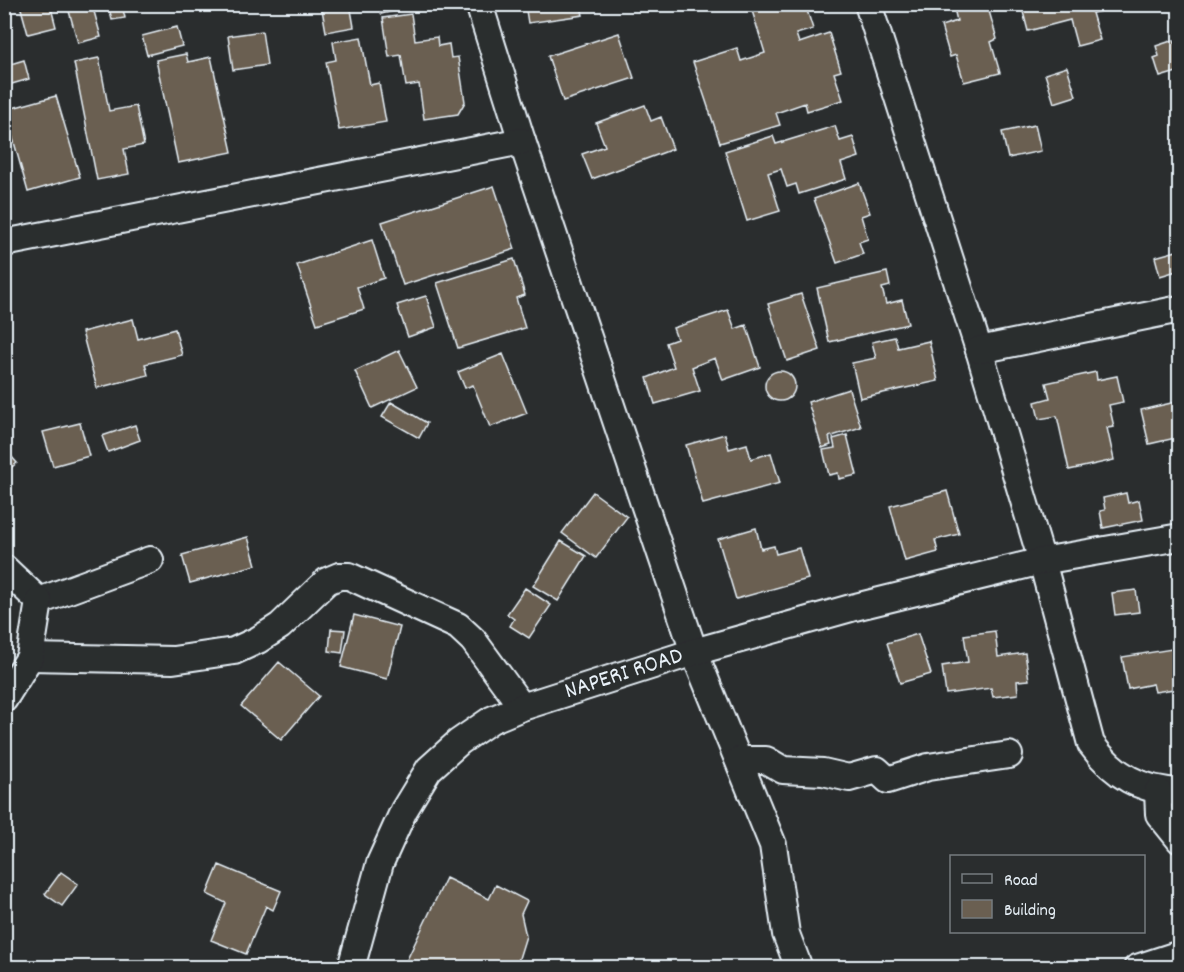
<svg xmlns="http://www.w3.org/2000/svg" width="1184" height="972" font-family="Dekko,sans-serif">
	<rect width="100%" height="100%" fill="#2a2d2e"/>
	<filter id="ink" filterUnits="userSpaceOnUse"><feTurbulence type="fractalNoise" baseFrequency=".0167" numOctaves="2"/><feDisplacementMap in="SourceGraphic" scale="12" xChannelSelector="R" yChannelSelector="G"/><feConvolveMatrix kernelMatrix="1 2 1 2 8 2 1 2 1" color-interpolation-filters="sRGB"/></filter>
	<g filter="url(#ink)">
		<path fill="#6a5f51" stroke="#e8f1f8" stroke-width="1.5" d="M4,4h46l6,23 -28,7 -8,-29 -16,4z
			M67,4h25l9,33 -23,6z
			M108,4h18l-4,1 3,13 -13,2z
			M222,4h29l-28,6z
			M321,4h29l4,23 -28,5z
			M379,4h18l1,6 -17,4z
			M525,4h65l-9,2 2,9 -55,8z
			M750,4h55l8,25 -17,5 3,9 30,-10 12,38 -7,2 9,27 -36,11 -2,-8 -29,10 4,12 -60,18 -27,-81 44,-14 4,13 24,-8z
			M953,4h34l10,35 -6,3 9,31 -36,9 -8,-27 -6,2 -9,-31 16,-5z
			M1021,4h88l2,5 -19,4 8,27 -23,6 -7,-26 -42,11z
			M411,14l4,26 22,-3 1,9 11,-2 2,14 7,-1 7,45 -7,12 -34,5 -5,-35 -13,2 -5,-31 -12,2 -6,-39z
			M177,27l5,19 -35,9 -5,-19z
			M262,31l5,34 -34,5 -5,-34z
			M619,33l15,45 -71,23 -15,-45z
			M361,37l9,48 9,-2 7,39 -47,8 -13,-68 10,-2 -3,-18z
			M1174,40l6,19v12l-20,6 -6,-19 5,-2 -3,-10z
			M186,54l2,8 23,-5 21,95 -54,11 -22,-103z
			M99,58l10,53 27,-5 8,39 -20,4 5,25 -32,6 -23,-117z
			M24,60l5,19 -24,7 -1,-20z
			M1067,67l9,29 -22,7 -9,-29z
			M56,96l24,81 -52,15 -23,-82z
			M645,105l6,16 10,-4 12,32 -81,30 -10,-25 23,-8 -9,-23z
			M1035,125l6,26 -33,7 -6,-26z
			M835,126l5,15 13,-4 6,20 -18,6 5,16 -47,15 -3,-10 -9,3 -6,-18 -13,4 12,38 -33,10 -22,-70 48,-15 3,8z
			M859,183l11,30 -9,3 7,23 -9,3 4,12 -26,9 -23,-64z
			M494,186l21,63 -112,36 -21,-63z
			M372,240l12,38 -27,9 7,22 -47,15 -20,-59z
			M1180,250v20l-20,6 -5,-19z
			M514,259l11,36 -9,3 9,30 -67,20 -21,-65z
			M887,272l3,14 -8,2 4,16 16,-4 6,24 -79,18 -12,-54z
			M801,294l19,56 -33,11 -19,-57z
			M426,296l10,31 -28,10 -11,-32z
			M728,310l7,19 11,-4 14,42 -37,13 -8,-22 -23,9 8,24 -45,13 -8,-26 27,-11 -8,-24 11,-4 -4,-11z
			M133,319l5,20 37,-10 7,26 -37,9 3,11 -51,13 -15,-56z
			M895,337l3,11 31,-7 9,40 -78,17 -8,-35 24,-5 -4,-16z
			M399,350l18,37 -45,21 -17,-37z
			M503,354l24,59 -37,14 -17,-42 -8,3 -7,-16z
			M765 386a15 15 0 1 1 30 0a15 15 0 1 1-30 0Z
			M1096,372l1,8 20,-4 6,26 -14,3 5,22 -7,1 7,32 -45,10 -12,-54 -18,3 -4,-17 15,-4 -4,-15z
			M849,389l12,38 -32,10 2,8 -9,3 -14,-46z
			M1180,401v36l-31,7 -8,-34z
			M391,402l36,21 -8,15 -37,-21z
			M80,423l9,33 -36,10 -10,-34z
			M135,425l5,15 -32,12 -6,-16z
			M725,434l4,15 18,-5 4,15 20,-6 9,30 -77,21 -17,-59z
			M847,435l10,40 -18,4 -1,-6 -9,2 -6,-25 12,-2 -2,-9z
			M4,448l13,15 -13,10z
			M947,491l12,43 -24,6 3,12 -33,9 -15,-55z
			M593,492l34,25 -31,41 -34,-25z
			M1126,493l2,10 11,-3 4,20 -40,8 -3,-17 5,-1 -2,-12z
			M756,528l5,21 13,-3 2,8 23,-6 9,31 -72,20 -18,-60z
			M248,537l8,28 -66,18 -8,-28z
			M561,541l25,15 -28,45 -25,-15z
			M525,588l26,17 -22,33 -19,-12 4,-7 -7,-5z
			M1136,590l3,22 -24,3 -3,-22z
			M354,615l46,12 -13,52 -46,-12z
			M331,629l14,1 -3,23 -13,-2z
			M995,631l3,26 27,-4 4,27 -12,1 1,13 -25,3 -2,-9 -45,6 -4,-28 26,-4 -4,-27z
			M918,634l13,40 -31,9 -13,-40z
			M1178,648l2,40 -25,4 -2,-8 -25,5 -6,-32z
			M279,662l40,34 -38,44 -40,-34z
			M219,865l62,26 -8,19 -7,-4 -20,48 -35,-14 15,-37 -19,-9z
			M61,872l17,12 -16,22 -17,-12z
			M446,878l43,21 7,-14 31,16 -6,13 5,22 -10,32h-113z"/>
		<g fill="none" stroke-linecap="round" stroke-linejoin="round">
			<defs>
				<g id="minor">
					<path d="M479,4l43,137 172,511 79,193 13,89 13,34"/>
					<path d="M868,4l111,346 63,211 49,183c24,32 48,46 89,48"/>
					<path d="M4,243l518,-102"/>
					<path d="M979,350l201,-41"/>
					<path d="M4,568l35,33 111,-41"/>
					<path d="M30,657l143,3 61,-9 24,-11 22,-14 47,-45 12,-5h10l109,50 15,14 49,67"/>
					<path d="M4,699l26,-42 9,-56"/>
					<path d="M739,760h27l17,10 40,2 26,6 28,-8 11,10 40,-13 81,-12"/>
					<path d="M1158,791l1,23 21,26"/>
					<path id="s1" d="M351,968l29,-105 24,-53 25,-41 30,-27 32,-22 31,-13 172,-55 157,-44 191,-47 138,-24"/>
					<path d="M1137,968l43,-14"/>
				</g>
			</defs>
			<use href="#minor" stroke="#e8f1f8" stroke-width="30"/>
			<use href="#minor" stroke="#2a2d2e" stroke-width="26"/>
		</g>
	</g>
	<g text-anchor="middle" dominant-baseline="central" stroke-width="5" stroke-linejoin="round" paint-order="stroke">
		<g font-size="24" fill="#e8f1f8" stroke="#2a2d2e">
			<text stroke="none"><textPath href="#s1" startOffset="435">NAPERI ROAD</textPath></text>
		</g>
	</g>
	<rect width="1184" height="972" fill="none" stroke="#2a2d2e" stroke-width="24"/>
	<rect x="12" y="12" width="1160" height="948" fill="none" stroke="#e8f1f8" stroke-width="2" filter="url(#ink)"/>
	<rect x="950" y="855" width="195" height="78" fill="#2a2d2e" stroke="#767b7f" stroke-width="1.5"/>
	<rect x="962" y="874" width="30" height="9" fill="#2a2d2e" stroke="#767b7f" stroke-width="1.5"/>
	<text x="1004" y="885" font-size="18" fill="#e8f1f8">Road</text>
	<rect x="962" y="900" width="30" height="18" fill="#6a5f51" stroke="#767b7f" stroke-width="1.5"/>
	<text x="1004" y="915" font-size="18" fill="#e8f1f8">Building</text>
</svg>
